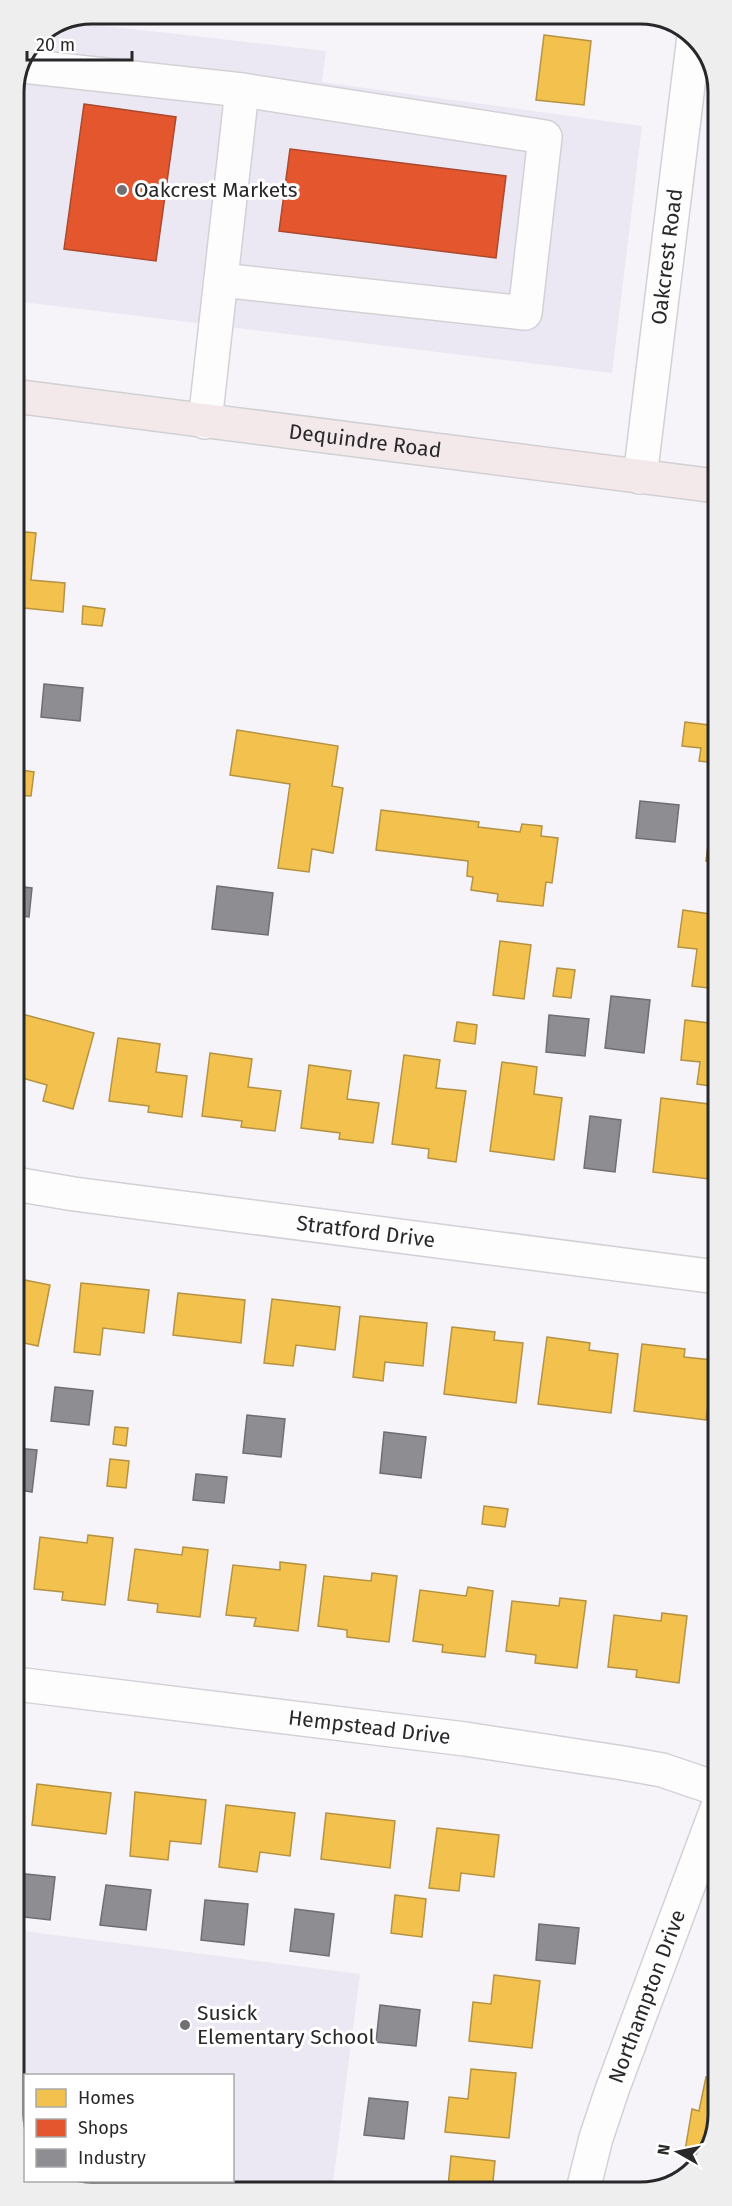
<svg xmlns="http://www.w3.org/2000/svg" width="732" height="2206" font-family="'Fira Sans',sans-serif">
	<rect width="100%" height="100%" fill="#f6f4f9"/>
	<path fill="#ece8f3" d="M71,22l255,29 -4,31 320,44 -30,247 -598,-72v-213l23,-52z
		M16,1930l344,44 -28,217 -245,1 -29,-11 174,-1v-104h-206l-1,73 -9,-15z"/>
	<path fill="#f2c14e" stroke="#b59343" stroke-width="1.5" d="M544,35l47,6 -7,64 -48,-5z
		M14,531l22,2 -5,47 34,3 -2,29 -49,-5z
		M83,606l22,3 -3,17 -20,-2z
		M717,664v33h-4z
		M685,722l32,4v37l-18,-2 2,-13 -19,-2z
		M14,727h3l-3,28z
		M237,730l101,16 -6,40 11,2 -10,65 -21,-4 -3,23 -31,-4 12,-84 -60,-9z
		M14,769l20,3 -3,24 -17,-1z
		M717,776v25l-3,-1z
		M381,810l98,12 -1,5 42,5 2,-8 20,2 -1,10 17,2 -6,45 -6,-1 -3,24 -46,-5 1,-7 -27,-4 2,-13 -6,-1 1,-15 -92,-11z
		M710,828l7,1v33l-11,-1z
		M683,910l34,5v74l-25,-3 5,-37 -19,-2z
		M500,941l31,4 -7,54 -31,-4z
		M557,968l18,2 -4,28 -18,-2z
		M22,1014l72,19 -21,76 -30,-8 4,-16 -32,-9v-37z
		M685,1020l32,4v63l-20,-3 3,-22 -19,-2z
		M457,1022l20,3 -2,19 -21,-3z
		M118,1038l42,6 -4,28 31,4 -5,41 -34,-5 1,-6 -40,-5z
		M210,1053l42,6 -4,28 33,4 -6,40 -34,-4 1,-6 -40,-5z
		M404,1055l36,5 -4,28 30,3 -10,71 -28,-4 1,-9 -37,-5z
		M502,1062l35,5 -3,27 28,4 -8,62 -64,-9z
		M309,1065l42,6 -4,28 32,4 -6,40 -34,-4 1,-6 -39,-5z
		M661,1098l56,7v75l-64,-8z
		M15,1278l35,7 -12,61 -23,-5z
		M81,1283l68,7 -5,43 -41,-5 -3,27 -26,-3z
		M178,1293l67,7 -4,43 -68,-8z
		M272,1299l68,8 -5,43 -39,-5 -3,21 -29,-3z
		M360,1316l67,7 -4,43 -38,-4 -2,19 -30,-4z
		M452,1327l43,5 -1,8 29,3 -7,60 -72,-9z
		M547,1337l43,6 -1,7 29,4 -7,59 -73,-9z
		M642,1344l43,5 -1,8 29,3 -7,60 -72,-9z
		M115,1427l13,1 -2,18 -13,-2z
		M110,1459l19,2 -3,27 -19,-2z
		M484,1506l24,3 -3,18 -23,-3z
		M88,1535l25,3 -8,67 -43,-5 1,-8 -29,-3 6,-52 47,6z
		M183,1547l25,3 -8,67 -43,-5 1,-8 -30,-4 7,-51 47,6z
		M280,1562l26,3 -8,66 -44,-5 2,-8 -30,-3 7,-50 47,5z
		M372,1573l25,3 -8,66 -42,-5v-7l-29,-4 6,-50 47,5z
		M468,1587l25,4 -8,66 -43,-5 1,-7 -30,-4 7,-51 46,6z
		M560,1598l26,3 -9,67 -42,-5 1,-8 -30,-4 6,-50 47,5z
		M662,1613l25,3 -8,67 -43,-6 1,-7 -29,-3 6,-52 47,6z
		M37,1784l74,9 -5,41 -74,-9z
		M135,1792l71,8 -5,44 -31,-3 -2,19 -38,-4z
		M226,1805l69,8 -5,43 -30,-4 -3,20 -38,-5z
		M326,1813l69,8 -5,47 -69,-9z
		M437,1828l62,7 -5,42 -33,-4 -2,18 -30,-3z
		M395,1895l31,4 -4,38 -31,-4z
		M494,1975l46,6 -8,67 -63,-7 4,-39 18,2z
		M471,2069l45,4 -7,65 -64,-6 4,-35 19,2z
		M706,2077l12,3v34l-15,46 -19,-3 8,-48 7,2z
		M451,2156l44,5 -3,30h-63v-6l19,2z"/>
	<path fill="#e4572e" stroke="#ac492d" stroke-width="1.5" d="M84,104l92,13 -20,144 -92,-12z
		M290,149l216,27 -10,82 -217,-27z"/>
	<path fill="#8d8d92" stroke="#6f6e73" stroke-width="1.5" d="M44,684l39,4 -3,33 -39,-4z
		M640,801l39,4 -4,37 -39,-4z
		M15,886l17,2 -3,29 -14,-2z
		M217,886l56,7 -5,42 -56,-6z
		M611,996l39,4 -6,53 -39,-5z
		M549,1015l40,4 -4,37 -39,-4z
		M590,1116l31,4 -6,52 -31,-4z
		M55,1387l38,4 -4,34 -38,-4z
		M247,1415l38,4 -4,38 -38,-4z
		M384,1432l42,5 -5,41 -41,-5z
		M15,1448l22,2 -5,42 -17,-3z
		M196,1474l31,3 -3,26 -31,-3z
		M16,1873l39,4 -5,43 -34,-4z
		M106,1885l45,5 -5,40 -46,-5z
		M205,1900l43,4 -4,41 -43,-5z
		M295,1909l39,5 -5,42 -39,-5z
		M539,1924l40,4 -4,36 -39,-4z
		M380,2005l40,5 -4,36 -40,-4z
		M369,2098l39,4 -4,37 -40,-4z"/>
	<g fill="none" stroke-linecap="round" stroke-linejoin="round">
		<defs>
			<g id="minor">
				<path d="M23,66l219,24 -37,332"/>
				<path d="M221,280l304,33 20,-176 -303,-47"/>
				<path id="s1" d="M640,477l54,-441"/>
				<path id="s2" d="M15,1184l59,10 643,83"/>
				<path id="s3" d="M16,1684l449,55 158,24 39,7 56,19"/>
				<path id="s4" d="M583,2190l13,-52 16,-48 106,-284"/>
			</g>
			<g id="major">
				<path id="s5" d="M14,396l702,90"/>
			</g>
		</defs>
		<use href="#minor" stroke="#d3d1d5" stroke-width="36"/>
		<use href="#major" stroke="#d1d0d2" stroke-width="36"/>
		<use href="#minor" stroke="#fefdfe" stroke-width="33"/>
		<use href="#major" stroke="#f3e9eb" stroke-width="33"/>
	</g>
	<g fill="#706f72" stroke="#fff" stroke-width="2">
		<circle cx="122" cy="190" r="6"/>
		<circle cx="185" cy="2025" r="6"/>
	</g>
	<g text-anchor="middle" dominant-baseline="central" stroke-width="6" stroke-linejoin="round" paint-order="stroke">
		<g font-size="21" fill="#28272a" stroke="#fff" text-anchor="start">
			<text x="134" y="190">Oakcrest Markets</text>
			<text x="197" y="2013">Susick<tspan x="197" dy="24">Elementary School</tspan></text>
		</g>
		<g font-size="21" fill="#28272a" stroke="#fff">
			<text stroke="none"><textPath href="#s1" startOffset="222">Oakcrest Road</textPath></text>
			<text stroke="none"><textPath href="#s5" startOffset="354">Dequindre Road</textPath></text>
			<text stroke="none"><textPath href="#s2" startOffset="354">Stratford Drive</textPath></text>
			<text stroke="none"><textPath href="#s3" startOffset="356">Hempstead Drive</textPath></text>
			<text stroke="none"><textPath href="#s4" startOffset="204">Northampton Drive</textPath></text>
		</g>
	</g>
	<path d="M0 0H732V2206H0ZM92 24H640A68 68 0 0 1 708 92V2114A68 68 0 0 1 640 2182H92A68 68 0 0 1 24 2114V92A68 68 0 0 1 92 24Z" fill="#eee" fill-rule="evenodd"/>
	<path fill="none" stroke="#28272a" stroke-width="3" d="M92 24H640A68 68 0 0 1 708 92V2114A68 68 0 0 1 640 2182H92A68 68 0 0 1 24 2114V92A68 68 0 0 1 92 24Z"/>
	<rect x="24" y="2074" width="210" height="108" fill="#ffffff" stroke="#a9a9aa" stroke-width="1.5"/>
	<rect x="36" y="2089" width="30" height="18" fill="#f2c14e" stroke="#a9a9aa" stroke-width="1.5"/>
	<text x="78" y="2104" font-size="18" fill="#28272a">Homes</text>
	<rect x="36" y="2119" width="30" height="18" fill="#e4572e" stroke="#a9a9aa" stroke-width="1.5"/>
	<text x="78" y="2134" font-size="18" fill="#28272a">Shops</text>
	<rect x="36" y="2149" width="30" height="18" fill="#8d8d92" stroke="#a9a9aa" stroke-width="1.5"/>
	<text x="78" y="2164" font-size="18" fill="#28272a">Industry</text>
	<g transform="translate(678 2152) rotate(279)" stroke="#ffffff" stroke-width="4.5" paint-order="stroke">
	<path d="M0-4.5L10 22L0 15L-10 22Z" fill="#28272a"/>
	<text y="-9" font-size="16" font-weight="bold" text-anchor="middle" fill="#28272a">N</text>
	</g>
	<path d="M27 51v9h105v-9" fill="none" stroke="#28272a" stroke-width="3"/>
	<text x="36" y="51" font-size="18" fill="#28272a" stroke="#ffffff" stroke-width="4.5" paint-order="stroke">20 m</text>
</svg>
